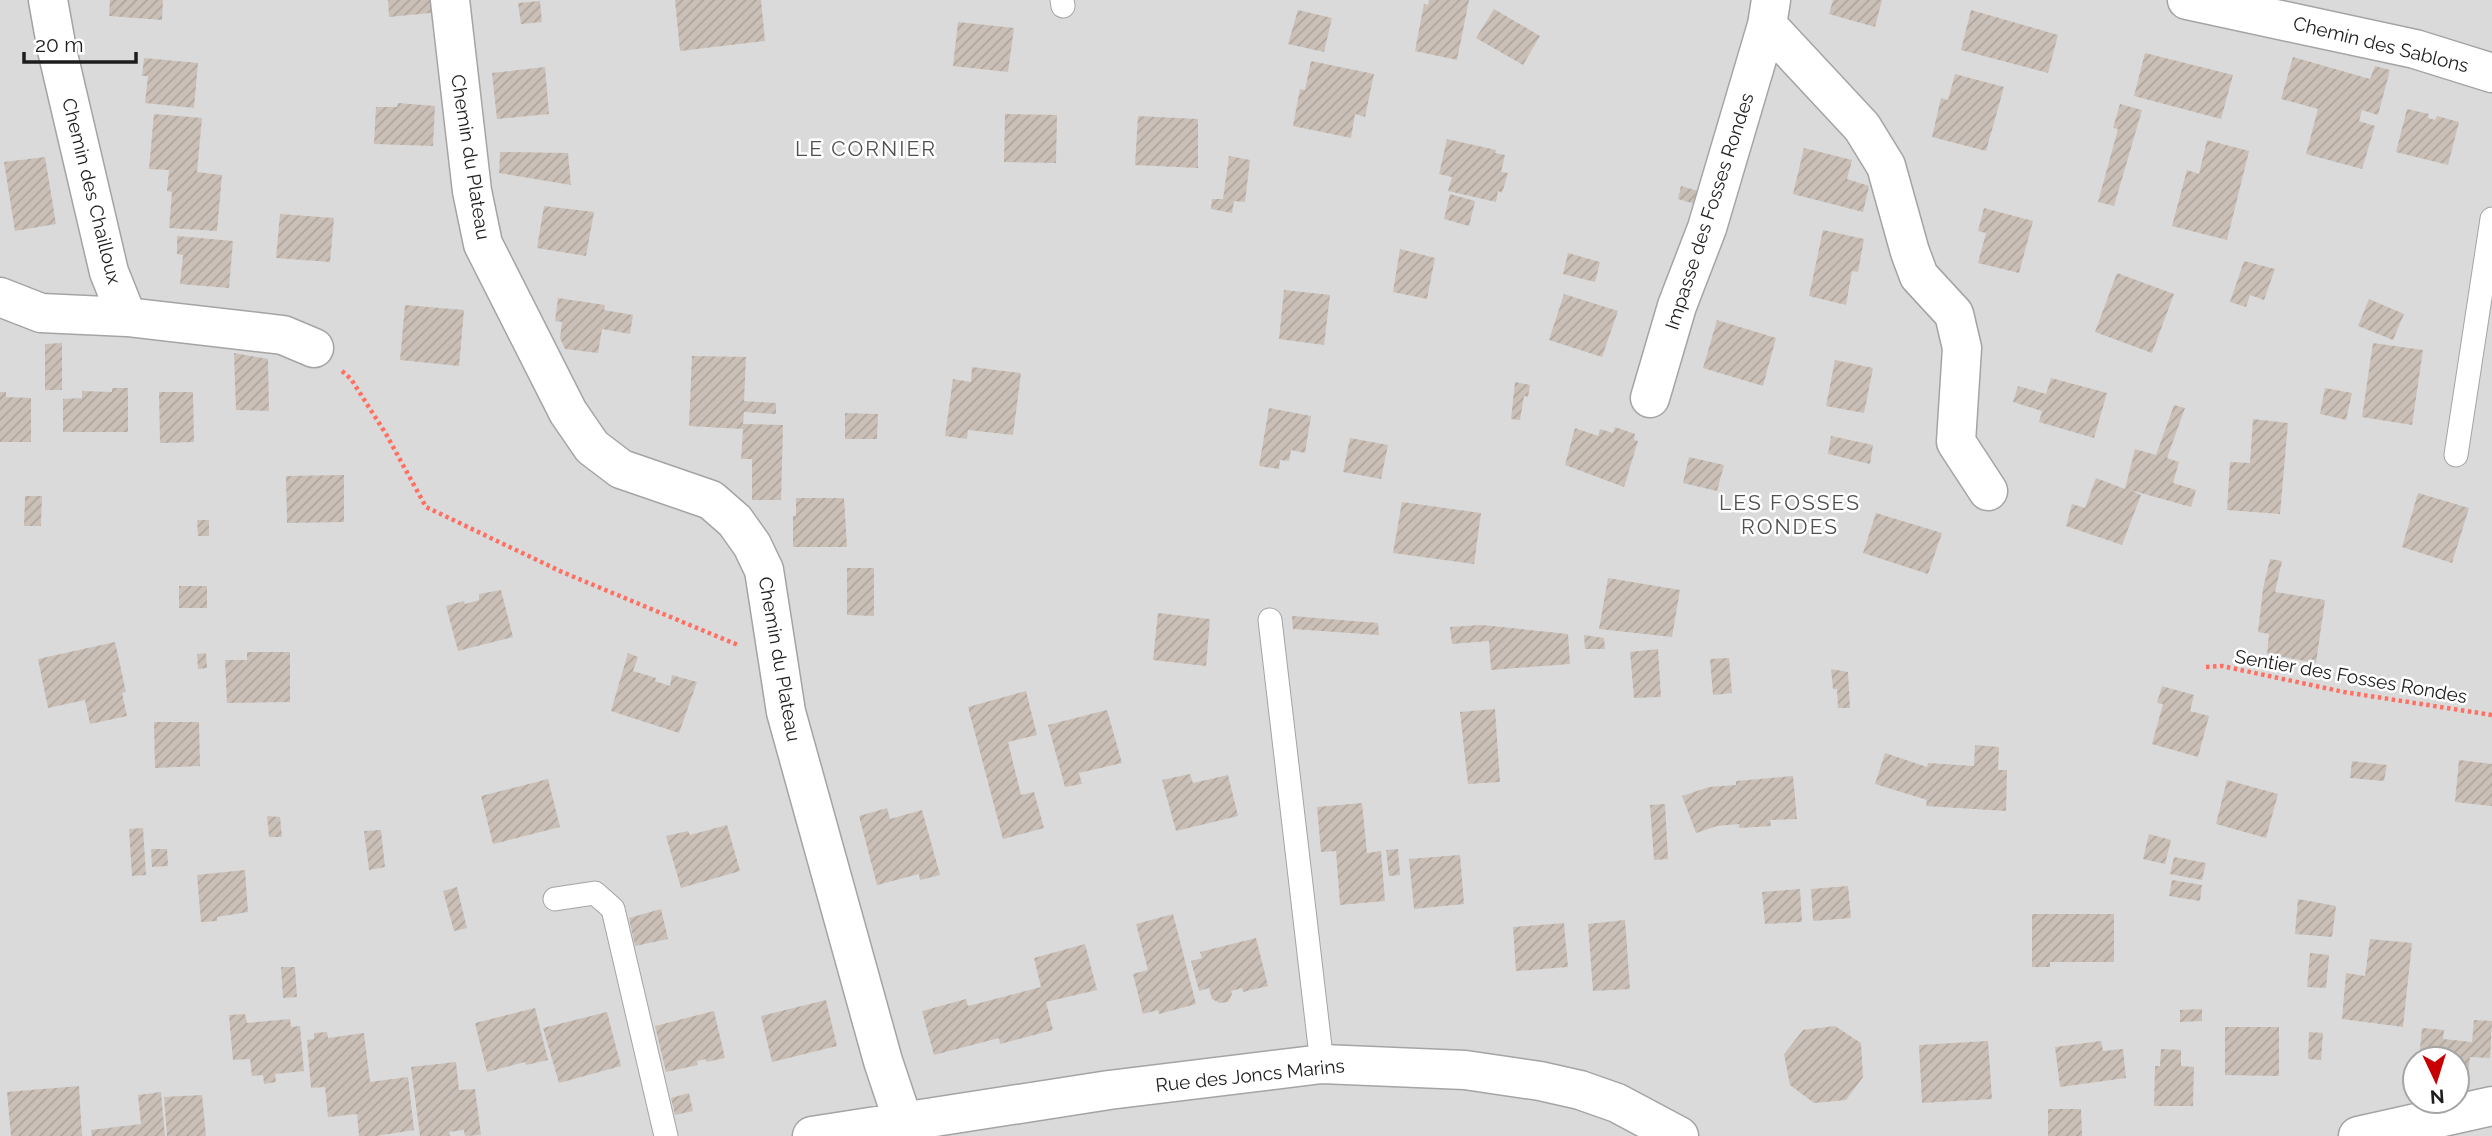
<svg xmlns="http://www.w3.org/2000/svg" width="2492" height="1136" font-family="Raleway,sans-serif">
	<defs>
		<pattern id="building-hatch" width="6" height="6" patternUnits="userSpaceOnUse" patternTransform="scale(1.75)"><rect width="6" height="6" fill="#cbc0b7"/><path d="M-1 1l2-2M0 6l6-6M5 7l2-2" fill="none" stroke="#aea59d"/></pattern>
	</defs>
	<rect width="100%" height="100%" fill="#efeae1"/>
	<path fill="#dbdada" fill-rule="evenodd" d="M0,0h2492v1136h-2492zM2415,1059h42v42h-42z"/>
	<path fill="url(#building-hatch)" d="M110,0h53l-1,20 -53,-4z
		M388,0h51l1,12 -51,5z
		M675,0h86l4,41 -85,10z
		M1429,0h40l-12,60 -42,-9 9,-47 4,1z
		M1833,0h49l-7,27 -46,-13z
		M540,1l2,21 -21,2 -3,-21z
		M1494,9l46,27 -17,29 -47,-27z
		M1298,10l34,8 -8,34 -36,-8z
		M1971,10l87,25 -10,38 -87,-23z
		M958,22l56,6 -6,44 -55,-6z
		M2145,53l88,22 -12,44 -87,-23z
		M2293,57l77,22 5,-13 15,4 -12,45 -16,-5 -3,11 16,5 -13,43 -56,-15 12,-45 -37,-10z
		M144,58l54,5 -4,45 -49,-5 3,-27h-6z
		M1311,61l63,13 -9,43 -10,-3 -4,24 -58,-12 7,-37 5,1z
		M545,67l4,47 -52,5 -5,-46z
		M1955,74l49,13 -18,64 -54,-14 9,-39 7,2z
		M398,103l37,3 -2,40 -59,-2 2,-37h21z
		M2120,104l22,6 -28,96 -16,-4 20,-73 -5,-1z
		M2407,109l22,5 -1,4 7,2 2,-4 22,6 -11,43 -52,-13z
		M154,114l48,4 -5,54 25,3 -5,56 -48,-3 3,-36 -5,-1 2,-21 -20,-1z
		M1005,114l52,1 -1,48 -52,-1z
		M1138,116l60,3v49l-63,-3z
		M1447,139l49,11 -1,3 10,2 -4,17 7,1 -6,20 -4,-2 -2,11 -48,-11 4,-14 -13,-3z
		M2207,140l42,11 -22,89 -55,-14 15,-56 12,4z
		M1804,148l48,12 -5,19 22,7 -6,26 -70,-18z
		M500,152l68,1 3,32 -72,-12z
		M1229,156l21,4 -5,42 -11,-1 -2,12 -21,-4 1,-10h11z
		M45,157l11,67 -41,7 -11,-69z
		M1681,186l24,7 -3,13 -24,-7z
		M1450,194l25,7 -6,25 -25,-7z
		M544,206l50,6 -8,44 -49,-8z
		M1984,208l49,13 -14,52 -41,-10 8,-30 -8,-2z
		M280,214l54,4 -4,44 -54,-4z
		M1823,230l41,9 -6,33 -6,-1 -6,34 -37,-9z
		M177,236l56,5 -4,47 -49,-4 3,-29 -6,-1z
		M1400,249l35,9 -8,41 -34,-7z
		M1568,253l32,9 -5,20 -32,-8z
		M2244,261l31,8 -11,31 -14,-5 -4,12 -16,-5z
		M2117,273l57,21 -22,59 -57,-21z
		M1284,290l46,5 -6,50 -45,-6z
		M1564,294l54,17 -16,46 -53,-17z
		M558,298l47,7 -1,5 29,5 -3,19 -28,-5 -4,24 -33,-4 -5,-11 2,-16 -7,-1z
		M2369,299l35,15 -11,26 -35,-14z
		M405,305l59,5 -5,56 -59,-6z
		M1717,320l59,18 -13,48 -60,-18z
		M62,343v47h-17v-46z
		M2373,343l50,7 -11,75 -50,-8z
		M234,353l34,6 1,52 -33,-1z
		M692,356l54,1 -2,44 32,2v11l-32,-2 -1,12 40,1 -2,75h-29v-41h-11l2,-30 -54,-3z
		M1835,360l38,8 -9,45 -38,-7z
		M972,367l49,6 -8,62 -45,-5 -1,9 -22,-3 8,-57 18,3z
		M2051,378l56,15 -13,45 -55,-16 3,-11 -29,-9 5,-16 28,8z
		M1515,382l15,3 -2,12 -4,-1 -4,24 -9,-1z
		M112,388h16v44h-65v-33l19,-1v-7l30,1z
		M2325,388l27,5 -6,27 -26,-6z
		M0,392h6v5l25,1v44h-31z
		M159,392h34l1,50 -34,1z
		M2174,405l11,3 -18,50 12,4 -6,21 23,7 -5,17 -61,-17 11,5 -19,50 -56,-19 6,-22 13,4 11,-30 29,11 10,-40 21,6z
		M1269,408l42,8 -6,37 -14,-3 -2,11 -9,-1 -1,9 -20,-3z
		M845,413l33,1 -1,25h-32z
		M2253,419l35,4 -8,91 -53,-4 3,-48 20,1z
		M1615,427l20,7 -1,6 4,1 -14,46 -59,-22 10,-37 23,8 2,-7 13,4z
		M1831,436l42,9 -3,19 -42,-10z
		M1350,438l38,7 -7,34 -38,-7z
		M1689,457l35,8 -7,26 -34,-8z
		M344,475v47l-57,1 -1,-47z
		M2418,493l51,15 -17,55 -50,-16z
		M25,496h17l-1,30h-17z
		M796,498h48l3,49h-54v-31h3z
		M1402,502l79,11 -7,51 -81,-11z
		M1876,513l66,20 -14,41 -65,-21z
		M197,520h12v16h-11z
		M2270,559l12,2 -7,31 50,8 -9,63 -49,-9 2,-20 -11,-2 5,-43z
		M847,568h27v48l-27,-1z
		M1608,578l72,12 -8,47 -73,-8z
		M179,586h28v22h-28z
		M501,590l12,47 -55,14 -12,-45 18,-5 1,3 14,-4v-6z
		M1158,613l52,6 -4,47 -53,-6z
		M1292,616l86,7 1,12 -86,-6z
		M1482,625l86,9 2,30 -79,6 -2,-29 -37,3 -2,-17z
		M1584,635l20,3 1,11h-20z
		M115,642l11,50 -4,1 5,23 -37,8 -5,-24 -37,8 -10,-49z
		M1658,649l3,48 -27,1 -4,-46z
		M247,652h43v50l-63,1 -2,-43h22z
		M206,653l1,15 -9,1 -1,-15z
		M628,653l10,4 -5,14 23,7 -1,3 15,5 2,-11 25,7 -18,51 -68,-22z
		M1729,658l3,35 -19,2 -3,-36z
		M1831,669l17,3 2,36h-12l-1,-19h-4z
		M2162,686l32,9 -4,16 19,5 -11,41 -46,-13 11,-40 -6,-1z
		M1026,691l11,44 -29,7 13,53 13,-3 10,36 -41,11 -35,-132z
		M1495,709l5,73 -32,2 -8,-72z
		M1107,710l15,53 -43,10 3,11 -17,3 -17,-62z
		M154,722h45l1,44 -45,2z
		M1975,745l24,2 -1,23h9l-1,41 -80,-5 1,-6 -52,-16 10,-31 42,14 1,-4 46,3z
		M2459,760l33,4v42l-37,-4z
		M2352,761l35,4 -3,16 -34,-3z
		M1190,774l3,9 35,-8 10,41 -62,15 -14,-51z
		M1793,776l4,43 -27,1 1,6 -32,2v-4l-22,2 -21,7 -14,-37 27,-9 27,-2v-4z
		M548,779l12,48 -67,17 -12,-48z
		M2227,780l51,14 -12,44 -50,-14z
		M1362,803l5,50 14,-2 4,50 -45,4 -4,-54 -15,1 -4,-45z
		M1665,804l3,55 -14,1 -4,-55z
		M887,808l3,11 32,-9 18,65 -20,5 -1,-6 -42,11 -18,-69z
		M267,816l13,1 2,20h-13z
		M727,825l13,46 -59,17 -15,-52 22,-5 2,4z
		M143,828l3,47 -14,1 -3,-47z
		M381,830l4,37 -16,3 -5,-39z
		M2149,834l22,6 -6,24 -22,-5z
		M151,849h16l1,17 -16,1z
		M1398,849l2,26 -11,1 -3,-26z
		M1460,855l4,49 -50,5 -5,-50z
		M2174,857l32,6 -4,17 -32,-6z
		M245,870l3,42 -31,5v4l-16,1 -4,-47z
		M2172,880l30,5 -2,16 -31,-5z
		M1848,886l3,32 -38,3 -2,-32z
		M457,887l10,41 -13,3 -11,-40z
		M1800,889l2,33 -37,2 -3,-32z
		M2298,899l38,7 -4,31 -37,-3z
		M661,909l7,30 -33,7 -6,-28z
		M1173,914l23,90 -37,10 -1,-4 -15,4 -10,-40 15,-4 -12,-46z
		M2032,914h82v48h-64v5h-18z
		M1625,920l5,69 -37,2 -5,-67z
		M1564,923l4,44 -52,4 -3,-44z
		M1256,938l12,48 -25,6 -1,-4 -11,3 1,3 -4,8 -8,1 -8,-4 -3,-11 -10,3 -8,-30 11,-3 -2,-6z
		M2370,939l42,4 -9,84 -61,-8 4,-46 19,3z
		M1085,944l12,46 -51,12 7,28 -53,14 -1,-6 -65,17 -12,-44 44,-12 2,7 73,-19 -7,-29z
		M2310,953l19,2 -3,33 -19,-1z
		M281,967h14l2,30 -14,1z
		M826,1000l11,46 -65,16 -11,-46z
		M535,1008l13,52 -22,5 -1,-3 -38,10 -12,-49z
		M2202,1009v12l-22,1v-12z
		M714,1011l11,47 -19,4v-3l-9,2 1,4 -32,7 -11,-46z
		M607,1012l14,54 -62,17 -16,-55z
		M245,1014l2,9 43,-4 1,8 9,-1 4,45 -29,3 1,8 -12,2 -1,-9 -11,1 -2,-17 -17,1 -4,-45z
		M2474,1020l18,1 -2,37 -20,-1 -3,25 -10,-1v-22h-38l3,-31 22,2 -1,9 29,3z
		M1835,1026l26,17 2,34 -17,23 -32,3 -24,-18 -6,-31 19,-24z
		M2225,1027h54v49l-54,-1z
		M327,1032l1,6 36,-5 6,49 38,-5 6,53 -38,6h-17l-2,-22 -29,3 -3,-30 -14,1 -4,-48 7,-1v-6z
		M2309,1032l14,1 -2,27 -13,-1z
		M1988,1041l4,58 -70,4 -3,-58z
		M2101,1041l2,10 20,-2 3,29 -66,9 -5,-40z
		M2161,1049l20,1v16l13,1 -1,39h-39l1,-40h5z
		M456,1062l3,28 16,-1 6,46 -16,1 -1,-6 -15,2 1,4h-30l-9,-69z
		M79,1086l3,50h-71l-4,-44z
		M161,1092l4,44h-73l-1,-6 50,-6 -3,-29z
		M689,1093l4,18 -18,4 -4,-17z
		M202,1095l4,41h-39l-3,-39z
		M2048,1109h33l1,27h-34z"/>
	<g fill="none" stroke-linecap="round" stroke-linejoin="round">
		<defs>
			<path id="lane" d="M1062,0l1,6
				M2456,455l36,-236
				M1270,620l52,444
				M555,899l40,-6 18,16 53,227"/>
			<path id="street" d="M48,0l9,50 52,222 18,45
				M450,0l22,191 11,53 85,168 24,35 29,22 90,31 24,21 17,24 12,25 22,142 97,349 25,75
				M1771,0l-4,25 95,102 24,39 24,86 9,24 35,38 8,34 -6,94 32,49
				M2187,0l228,49 77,24
				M0,297l41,16 86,4 156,18 31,13
				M1650,398l27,-92 30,-78 60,-203
				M812,1136l297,-46 213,-26 143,6 75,11 40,9 37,13 62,33
				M2358,1136l134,-30"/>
		</defs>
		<use href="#lane" stroke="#a4a4a4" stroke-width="25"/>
		<use href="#street" stroke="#a4a4a4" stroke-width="41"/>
		<path stroke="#ff7062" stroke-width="4.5" stroke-dasharray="3.5 3.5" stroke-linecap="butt" d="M342,371l9,8 35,55 40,73 136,65 176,73
			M2206,667l16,-1 122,26 148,23"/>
		<use href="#lane" stroke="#fff" stroke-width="23"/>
		<use href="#street" stroke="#fff" stroke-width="38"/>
	</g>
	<g text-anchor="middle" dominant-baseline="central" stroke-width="5" stroke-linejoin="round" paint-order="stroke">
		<g font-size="19" fill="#1d1d1d" stroke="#fff">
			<text transform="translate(2381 44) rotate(14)">Chemin des Sablons</text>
			<text transform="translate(471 157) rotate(81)">Chemin du Plateau</text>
			<text transform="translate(92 191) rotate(76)">Chemin des Chailloux</text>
			<text transform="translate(1709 211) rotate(-72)">Impasse des Fosses Rondes</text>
			<text transform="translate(780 659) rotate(80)">Chemin du Plateau</text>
			<text transform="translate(2351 676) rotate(10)">Sentier des Fosses Rondes</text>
			<text transform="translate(1250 1075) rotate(-6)">Rue des Joncs Marins</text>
		</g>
		<g font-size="21" letter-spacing="2" fill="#505050" stroke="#fff">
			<text x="866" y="148">LE CORNIER</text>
			<text x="1790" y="502">LES FOSSES<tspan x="1790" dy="24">RONDES</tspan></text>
		</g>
	</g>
	<g transform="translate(2436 1080) rotate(176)"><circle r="33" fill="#ffffff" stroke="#a5a5a5" stroke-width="2"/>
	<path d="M0-5L12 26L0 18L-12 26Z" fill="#c90003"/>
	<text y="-10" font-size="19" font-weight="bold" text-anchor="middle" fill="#1d1d1d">N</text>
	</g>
	<path d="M24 52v10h112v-10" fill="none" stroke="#1d1d1d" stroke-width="3.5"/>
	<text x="35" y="52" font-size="21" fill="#1d1d1d" stroke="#ffffff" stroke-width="5" paint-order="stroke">20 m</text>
</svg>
